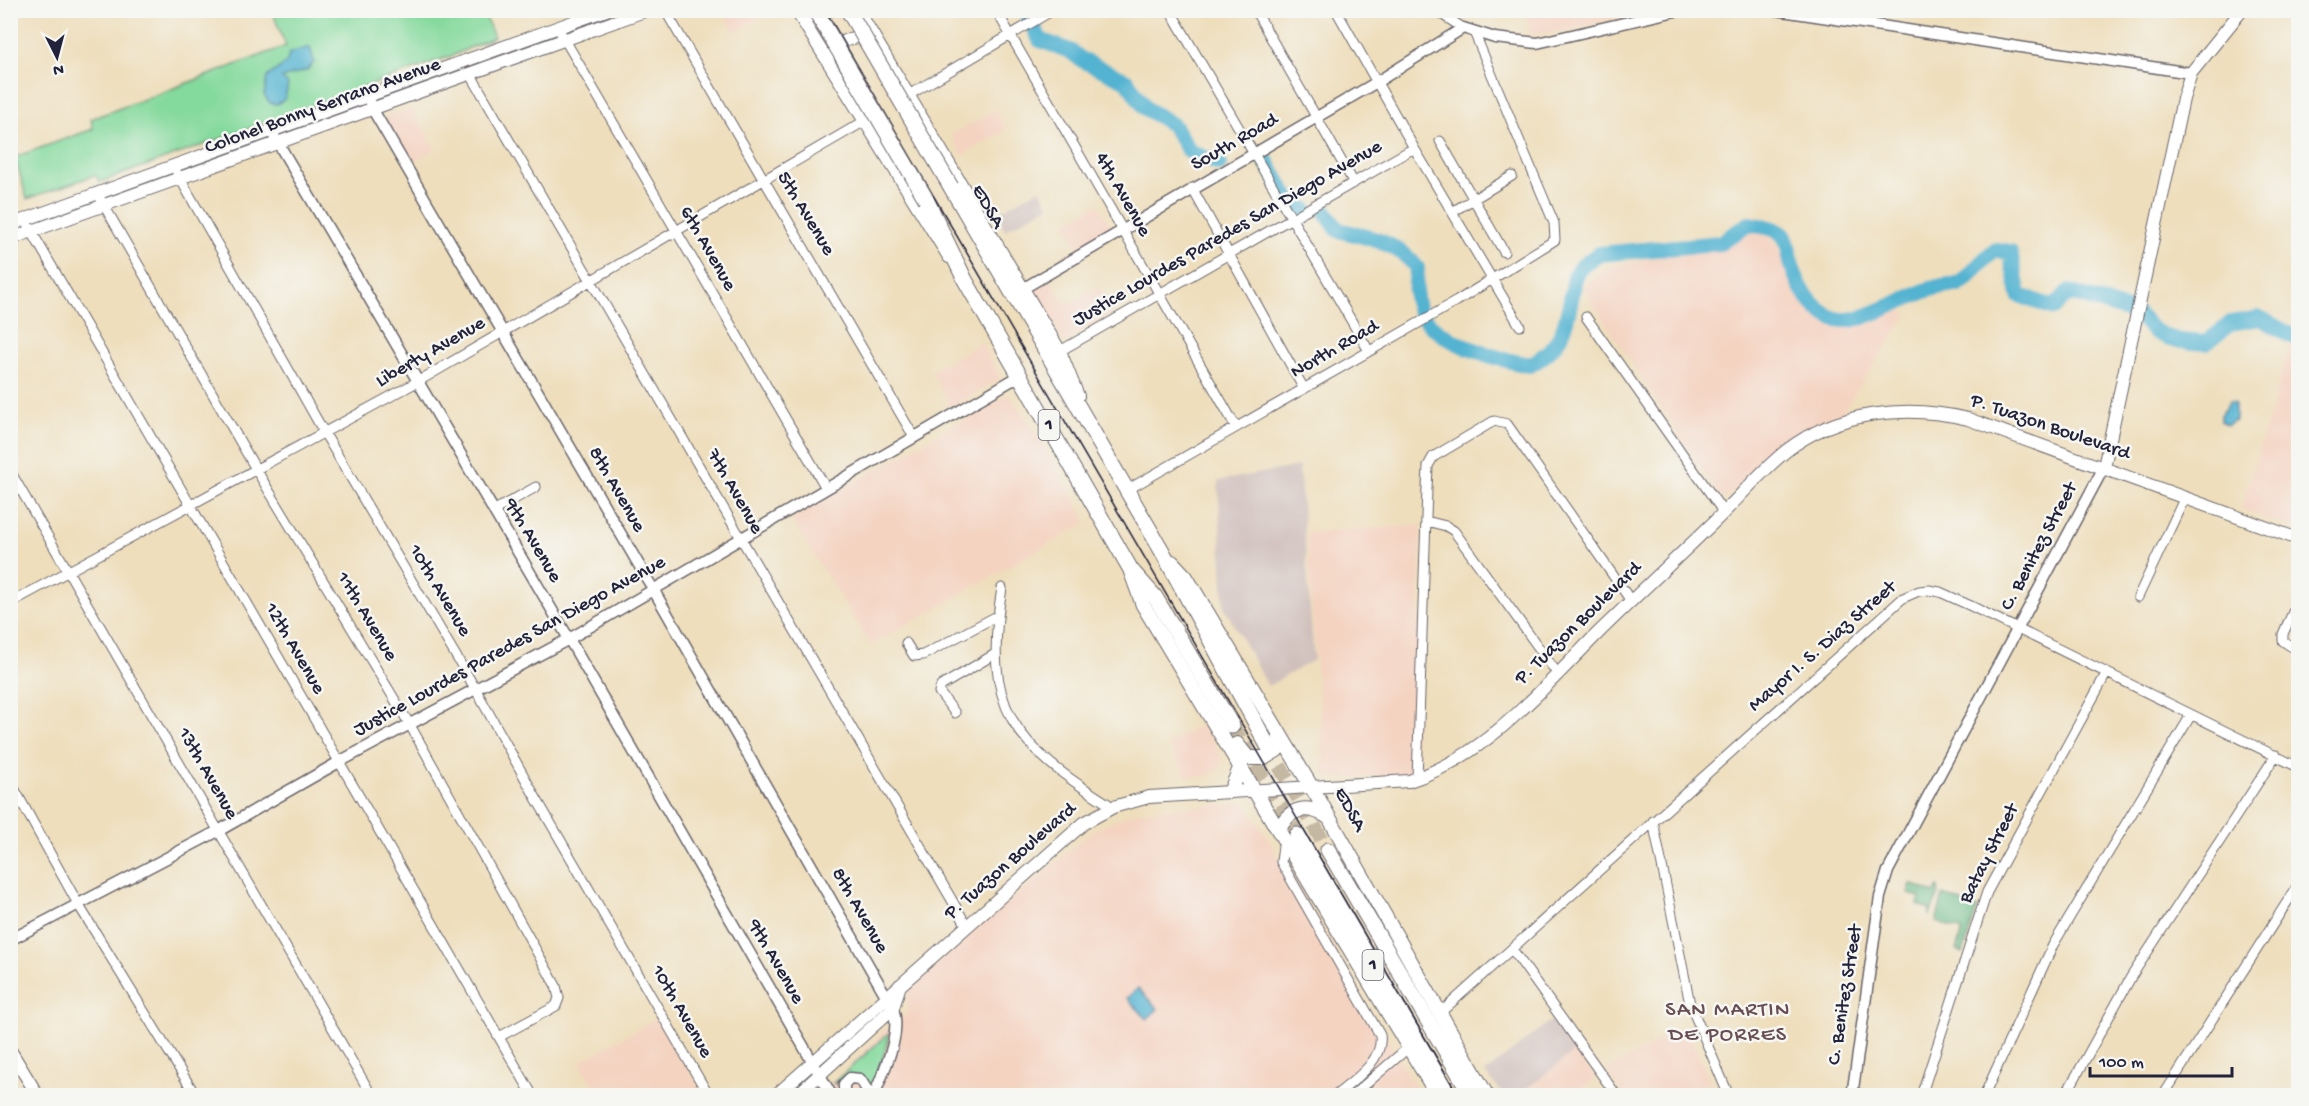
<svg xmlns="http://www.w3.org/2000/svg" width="2309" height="1106" font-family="'Gochi Hand',sans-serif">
	<rect width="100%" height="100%" fill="#f6f6f2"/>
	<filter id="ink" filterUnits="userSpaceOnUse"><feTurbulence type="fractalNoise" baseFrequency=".0167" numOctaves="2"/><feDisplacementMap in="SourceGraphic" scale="12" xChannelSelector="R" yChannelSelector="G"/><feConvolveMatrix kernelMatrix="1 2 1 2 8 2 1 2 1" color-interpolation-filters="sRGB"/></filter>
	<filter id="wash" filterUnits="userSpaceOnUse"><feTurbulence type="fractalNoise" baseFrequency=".008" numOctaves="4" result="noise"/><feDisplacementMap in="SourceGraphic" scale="24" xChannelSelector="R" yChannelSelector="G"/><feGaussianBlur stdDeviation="1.35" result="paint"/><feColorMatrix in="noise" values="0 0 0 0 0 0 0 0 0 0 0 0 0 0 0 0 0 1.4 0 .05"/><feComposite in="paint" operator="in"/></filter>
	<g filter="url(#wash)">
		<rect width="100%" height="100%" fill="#eedebc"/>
		<path fill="#f4d3c1" d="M721,11h50l-36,21z
			M1627,11l1,4 -59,15 -39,5 -5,-24z
			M412,109l23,40 -26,15 -28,-45z
			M995,110l11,20 -44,25 -11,-20z
			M1098,204l16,27 -34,19 -15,-27z
			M1756,228l12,4 9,15 31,64 25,11 32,-2 29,-17 13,12 -71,106 -29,7 -85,72 -140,-213 29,-21 102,-19 22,-6 4,-6z
			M1051,280l15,26 33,-19 15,25 -50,30 -31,-51z
			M981,343l20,35 -50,29 -20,-36z
			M2298,345v177l-2,7 -55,-20 49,-163z
			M1008,394l25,34 54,94 -216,123 -80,-126z
			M1421,525l-7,250 -89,3 -19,-245z
			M1202,724l21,37 -8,11 -8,4 -21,1 -18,-33z
			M1245,803l54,85 121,207 -606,1 21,-16 49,-49 24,-18v-23l7,-9 179,-151 38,-17 13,-2z
			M656,1019l48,76h-105l-19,-33z
			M1685,1026l25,54 -31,15h-55l-18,-24z
			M1575,1051l21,27 -21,17 -56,1z
			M1711,1081l7,14h-37z"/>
		<path fill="#d0c0bc" d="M1040,189l9,17 -44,24 -9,-17z
			M1299,466l15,194 -46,26 -44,-79 -6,-126z
			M1551,1020l24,31 -56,44h-15l-19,-22z"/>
		<path fill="#84d99c" stroke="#537e6c" stroke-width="1.5" d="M272,11h211l11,26 -40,18 -354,127 -5,-7 -68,24 -12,-42 78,-28 -2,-10 195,-73z
			M891,1031l-18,59 -17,-15 -24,9z"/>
		<path fill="#6bb984" stroke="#466e60" stroke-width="1.5" d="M1911,884l23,9 4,-6 1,7 -10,22 1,-7 -12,-4 2,-8 -12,-3z
			M1943,895l34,13 -14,45 -7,-3 6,-20 -26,-8z"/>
		<path fill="#52b3d1" stroke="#3a6a86" stroke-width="1.5" d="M310,47l4,15 -7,8 -25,8 6,6 -3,15 -8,5 -7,-1 -6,-8 3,-18 20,-15 2,-9z
			M2230,401l5,1v18l-8,5 -7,-4v-6z
			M1138,988l20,21 -11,10 -20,-21z"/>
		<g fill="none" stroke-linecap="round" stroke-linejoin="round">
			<path stroke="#52b3d1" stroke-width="16" d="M1026,10l14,30 30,11 12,9 45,21 18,27 28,17 16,26 30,13
				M1265,159l27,46 14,5
				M1324,210l14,20c30,7 60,12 79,38 -1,14 -4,34 4,46 20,30 75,45 109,51 34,-19 35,-39 43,-75 1,-5 1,-14 4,-18 4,-7 16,-14 22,-18l121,-11 29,-19c8,2 19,2 27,6 14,6 12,23 16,36 6,20 20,44 41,52 30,13 87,-37 126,-33 14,-10 21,-25 37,-35l14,2 9,43 35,13 14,-16 68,21 18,18 12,6 15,4 25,2 25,-20 29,-5 34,19 4,-1"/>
		</g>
	</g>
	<g filter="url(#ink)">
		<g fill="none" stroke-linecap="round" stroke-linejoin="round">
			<path stroke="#c5b8a2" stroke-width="15" stroke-dasharray="15 8" stroke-linecap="butt" d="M1232,726l65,109
				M1268,746l60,104"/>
			<defs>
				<path id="minor" d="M665,10l249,427
					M996,10l240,417
					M1170,10l199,341
					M1255,10l99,173
					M1336,10l78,138 106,178
					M1435,10l28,18
					M558,28l268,460
					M471,75l496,851
					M907,96l146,-86
					M1440,141l64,111
					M177,173l148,261 151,256 60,108 173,298
					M1192,188l112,201
					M101,200l156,271 153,254 146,261 3,12 -3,8 -57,31
					M1452,212l60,-36
					M29,227l504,869
					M1586,317l138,196
					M1060,351l354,-203
					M10,471l362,625
					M1127,490l330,-189 98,-61 -1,-17 -80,-191
					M493,511l43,-24
					M1426,521l20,5 8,5 103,142
					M1002,588c-20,121 10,156 111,219
					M2138,597l47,-100
					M2298,601l-15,33v7l15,10
					M10,603l407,-221 446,-260
					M906,643l8,13 9,-1 74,-39
					M955,713l-16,-21 2,-6 54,-32
					M1417,779l10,-290 1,-23 5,-9 61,-36 13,3 124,177
					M10,781l68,123 118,192
					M1653,821l37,183 39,92
					M1284,838l-3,24 99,173c4,26 -27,46 -45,61
					M1512,949l105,147
					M1440,1013l463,-415 16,-7 10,-1 11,2 31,14 327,161
					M1352,1096l57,-49
					M1921,1096l66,-204 119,-218
					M1984,1096l69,-151 138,-230
					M2065,1096l66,-119 145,-222
					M2163,1096l135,-211"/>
				<path id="tertiary" d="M1776,10l415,63
					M367,96l6,14 280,479 240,419c9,28 -9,61 -19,88
					M274,136l295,503 263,457
					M1024,288l353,-206 86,-54 32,10 42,5 143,-33
					M10,940l210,-110 119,-68 230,-123 452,-264
					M844,1096v-12l6,-6 10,1 11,17
					M1852,1096l28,-199 8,-26 216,-404"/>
				<path id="secondary" d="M796,10l153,247
					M858,10l202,341 18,45
					M811,16l20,-6
					M832,54c8,-14 22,-20 38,-15
					M10,225l596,-215
					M10,239l637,-229
					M2104,467l79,-368 8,-26 51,-63
					M10,1050l28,46
					M775,1096l309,-273 29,-16 36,-10 260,-16c77,-24 135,-94 191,-150 38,-37 77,-73 115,-110 24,-23 45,-49 71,-70 51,-40 121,-47 182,-32l330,120
					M796,1096l97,-88 7,-23"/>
				<path id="primary" d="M1172,562l14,15 132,221 169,298
					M1131,572l12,33 295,491
					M1237,744l11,14h16l13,-8 3,-15
					M1231,790l10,-24
					M1279,830c10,-23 29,-26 49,-13"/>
				<path id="trunk" d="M951,187l211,364 106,195
					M926,199l39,81 166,290 24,27 77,129
					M1297,835l152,261
					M1328,850l144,246"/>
			</defs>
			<use href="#minor" stroke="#696468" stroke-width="11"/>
			<use href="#tertiary" stroke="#696468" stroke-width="13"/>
			<use href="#secondary" stroke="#696468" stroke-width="14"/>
			<use href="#primary" stroke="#696468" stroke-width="16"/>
			<use href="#trunk" stroke="#696468" stroke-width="17"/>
			<use href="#minor" stroke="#fff" stroke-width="9"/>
			<use href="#tertiary" stroke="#fff" stroke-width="10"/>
			<use href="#secondary" stroke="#fff" stroke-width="12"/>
			<use href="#primary" stroke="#fff" stroke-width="14"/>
			<use href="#trunk" stroke="#fff" stroke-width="15"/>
			<path stroke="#22223b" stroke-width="1.5" d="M825,10l634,1086"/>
			<defs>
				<path id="trunk-bridge" d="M815,10l111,189
					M848,10l103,177"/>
			</defs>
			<use href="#trunk-bridge" stroke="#696468" stroke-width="17" stroke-linecap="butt"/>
			<use href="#trunk-bridge" stroke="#fff" stroke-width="15"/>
		</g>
	</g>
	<g text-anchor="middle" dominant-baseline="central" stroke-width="5" stroke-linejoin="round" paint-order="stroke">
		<g fill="#f6f6f2" stroke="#626272" stroke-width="1.5">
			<rect x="1038.5" y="410" width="21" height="30" rx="4.5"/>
			<rect x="1362.5" y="950" width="21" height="30" rx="4.5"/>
		</g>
		<g font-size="18" font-weight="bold" fill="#22223b">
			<text x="1049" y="425">1</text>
			<text x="1373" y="965">1</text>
		</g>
		<g font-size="20" fill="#22223b" stroke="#f6f6f2">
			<text transform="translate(323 107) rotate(-20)">Colonel Bonny Serrano Avenue</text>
			<text transform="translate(1235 143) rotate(-30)">South Road</text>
			<text transform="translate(1122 195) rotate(60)">4th Avenue</text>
			<text transform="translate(987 207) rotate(60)">EDSA</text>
			<text transform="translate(805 214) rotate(59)">5th Avenue</text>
			<text transform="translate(1228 234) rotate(-30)">Justice Lourdes Paredes San Diego Avenue</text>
			<text transform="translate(707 249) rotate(60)">6th Avenue</text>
			<text transform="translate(1335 350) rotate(-30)">North Road</text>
			<text transform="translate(431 353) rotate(-30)">Liberty Avenue</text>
			<text transform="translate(2050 428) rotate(19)">P. Tuazon Boulevard</text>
			<text transform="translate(616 490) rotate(60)">8th Avenue</text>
			<text transform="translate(734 492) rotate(60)">7th Avenue</text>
			<text transform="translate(532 541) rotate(59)">9th Avenue</text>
			<text transform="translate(2040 547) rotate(-62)">C. Benitez Street</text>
			<text transform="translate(439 591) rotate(59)">10th Avenue</text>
			<text transform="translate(366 617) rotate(59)">11th Avenue</text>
			<text transform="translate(1579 624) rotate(-44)">P. Tuazon Boulevard</text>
			<text transform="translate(510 647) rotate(-29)">Justice Lourdes Paredes San Diego Avenue</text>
			<text transform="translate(1823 647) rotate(-41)">Mayor I. S. Diaz Street</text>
			<text transform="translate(294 649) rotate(60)">12th Avenue</text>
			<text transform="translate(207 774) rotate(60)">13th Avenue</text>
			<text transform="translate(1349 810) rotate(61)">EDSA</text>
			<text transform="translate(1990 854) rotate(-63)">Batay Street</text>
			<text transform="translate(1011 862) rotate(-41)">P. Tuazon Boulevard</text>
			<text transform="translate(859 911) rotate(60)">8th Avenue</text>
			<text transform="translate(775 962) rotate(60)">9th Avenue</text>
			<text transform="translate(1846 995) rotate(-81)">C. Benitez Street</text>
			<text transform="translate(681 1012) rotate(60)">10th Avenue</text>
		</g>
		<g font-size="22" letter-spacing="1.5" fill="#674e54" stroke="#f6f6f2">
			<text x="1728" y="1011">SAN MARTIN<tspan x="1728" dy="25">DE PORRES</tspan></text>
		</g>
	</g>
	<rect width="2309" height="1106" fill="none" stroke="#f6f6f2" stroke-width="36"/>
	<g transform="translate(57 57) rotate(174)" stroke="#f6f6f2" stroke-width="4.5" paint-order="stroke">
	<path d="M0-4.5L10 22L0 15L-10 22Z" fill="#22223b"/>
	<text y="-9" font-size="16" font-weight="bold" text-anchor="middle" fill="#22223b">N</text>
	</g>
	<path d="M2090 1067v9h142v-9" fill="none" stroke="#22223b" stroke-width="3"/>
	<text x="2099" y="1067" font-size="18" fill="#22223b" stroke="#f6f6f2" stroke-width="4.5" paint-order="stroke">100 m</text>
</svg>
